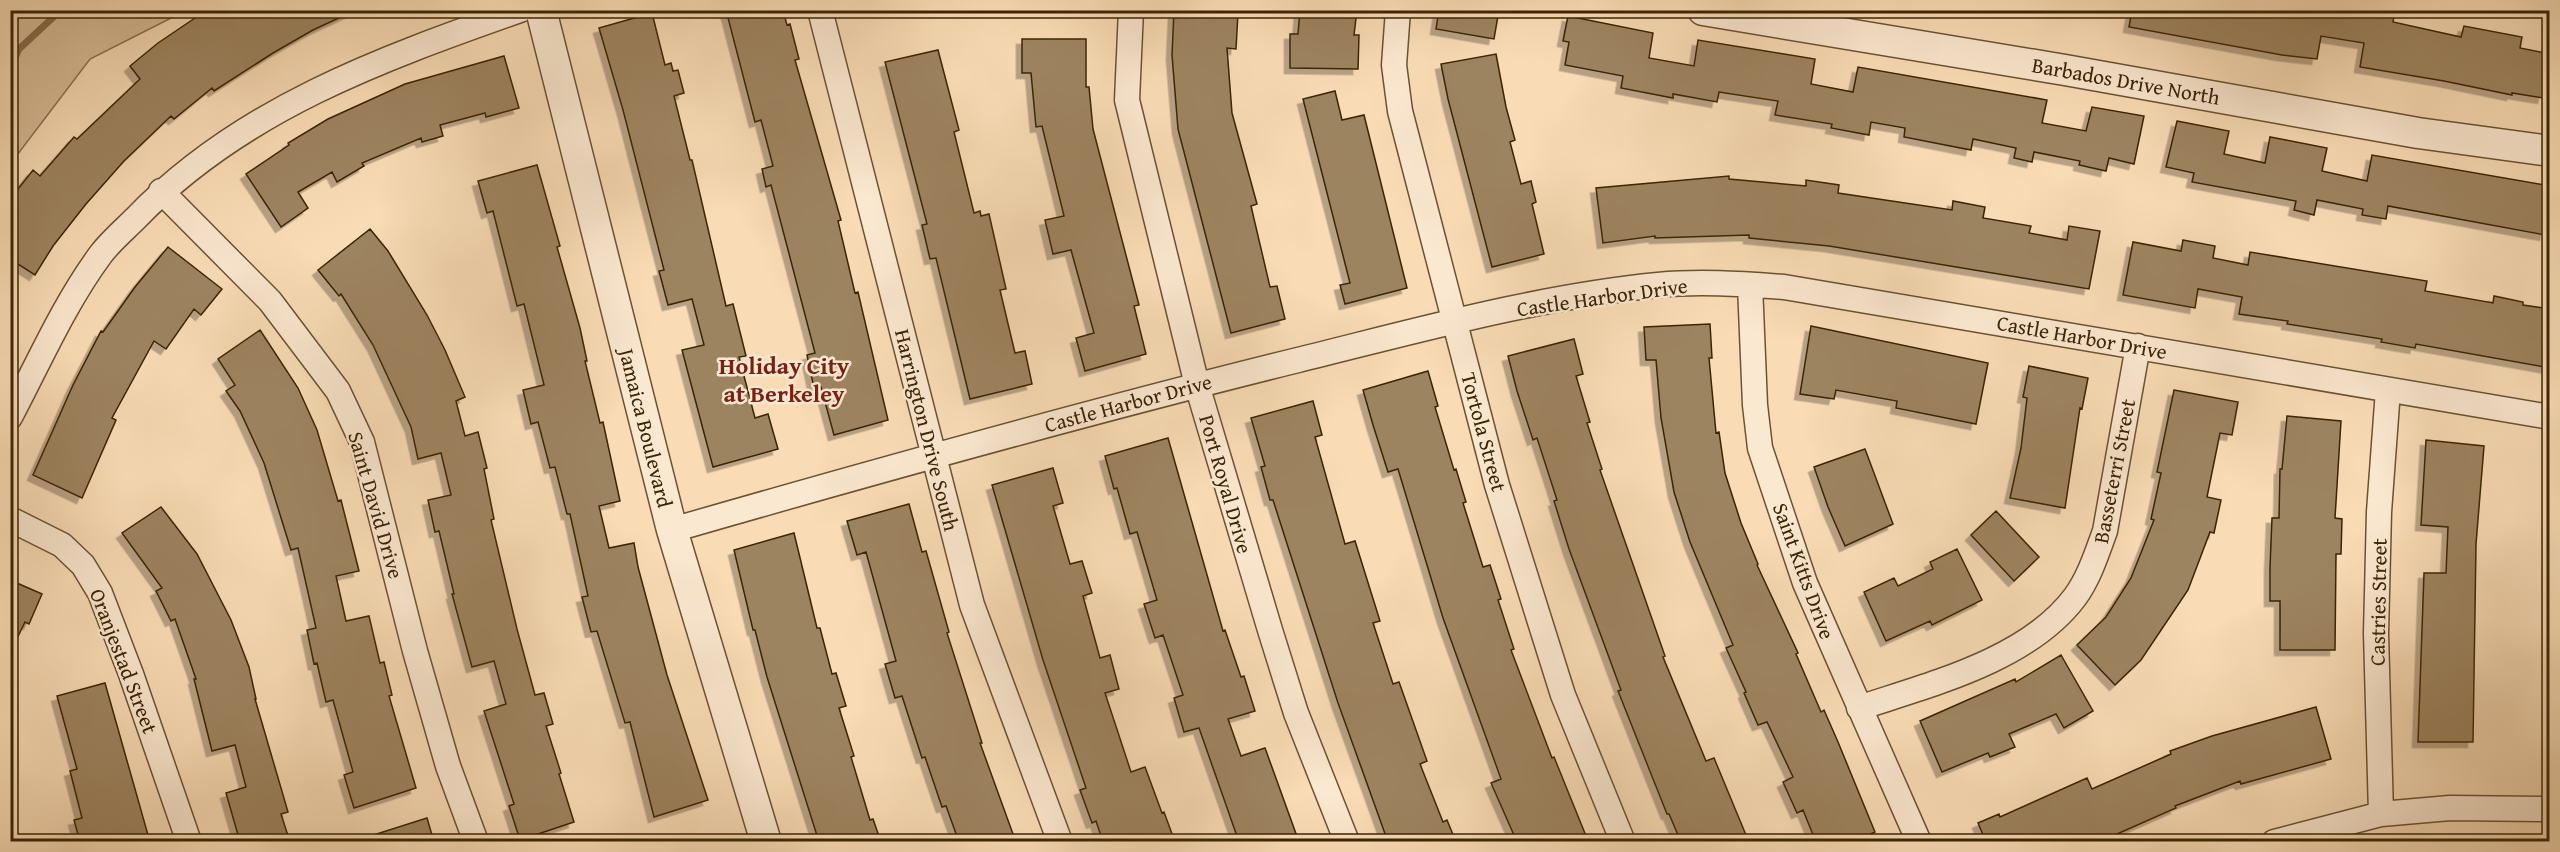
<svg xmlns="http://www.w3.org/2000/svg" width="2560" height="852" font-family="'Gentium Book Plus',serif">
	<defs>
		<filter id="shadow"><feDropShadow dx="-5.5" dy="5.5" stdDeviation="0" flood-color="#0004"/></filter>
	</defs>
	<rect width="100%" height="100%" fill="#f9dcb6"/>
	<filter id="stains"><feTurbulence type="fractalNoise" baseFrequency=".00333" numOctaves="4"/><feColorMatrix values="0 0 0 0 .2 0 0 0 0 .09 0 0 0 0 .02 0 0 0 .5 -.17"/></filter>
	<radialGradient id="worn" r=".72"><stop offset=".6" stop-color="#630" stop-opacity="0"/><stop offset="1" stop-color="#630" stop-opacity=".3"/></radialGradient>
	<path fill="#d9bd98" stroke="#8a714e" stroke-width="1.5" d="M11,10h174v1l-95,48 -79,104z"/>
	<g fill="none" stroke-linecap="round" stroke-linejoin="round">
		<path stroke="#866e4b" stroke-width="7" d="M10,68l9,-19 42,-39"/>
	</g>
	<path fill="#9d8461" stroke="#3a2505" stroke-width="1.5" filter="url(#shadow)" d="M207,10h149l-43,20 -40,23 -59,38 -2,-3 -38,31 -3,-3 -47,45 -38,43 -33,42 -18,29 -25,-16v-60l23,-29 7,6 34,-39 3,2 63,-60 -10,-13 28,-23z
		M726,10h57l4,15 3,-1 9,35 -4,1 46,160 -3,1 17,72 3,-1 30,128 -54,15 -13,-48 -7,1 -7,-33 8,-2 -44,-168 -5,2 -4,-18 11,-3 -12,-46 -6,2z
		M1174,10l64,3 -2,36 -9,-1 5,65 25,91 -6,2 19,81 7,-1 8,33 -54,14 -53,-204 -6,-74z
		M1300,10h57l-3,25h5l-1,34 -68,-1v-34h8z
		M1439,10h60l-5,29 -58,-10z
		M2132,10h221l16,3v-3h26l-2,12 68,15 3,-11 58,11 -2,11 30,6v12l-7,32 -31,-5v2l-68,-14 -84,-14 4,-24 -43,-7 -4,23 -35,-4 -153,-28z
		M652,13l13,52 6,-2 2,8 5,-1 6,23 -10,3 16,64h2l34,146 7,-2 13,52 -7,1 16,61 13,-4 10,35 -65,18 -31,-117 22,-5 -12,-46 -24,6 -9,-34 5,-1 -41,-160 -24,-82z
		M1568,16l85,17 -4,25 45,8 4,-26 117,19 -4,25 42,8 5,-25 189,33 -5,23 44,8 6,-24 52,9 -10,48 -25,-6 -3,13 -27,-6 1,-4 -46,-9 -2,10 -18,-4 2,-10 -43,-9 -2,11 -67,-13 1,-9 -34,-6 -2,13 -38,-7 1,-4 -57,-9 3,-14 -59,-9 -2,10 -44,-8v4l-52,-10 2,-12 -58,-11 4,-23 -6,-1z
		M1022,39h64v48h3l4,42 46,176 -5,1 12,48 -61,17 -9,-33 18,-5 -23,-83 -18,4 -8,-34 19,-4 -22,-90 -6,1 -5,-54h-9z
		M938,50l21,80 -5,2 20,81 6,-2 1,5 8,-2 17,75 -6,1 15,63 10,-2 7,33 -62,15 -34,-141 -6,1 -8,-34 5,-1 -42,-162z
		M1496,54l10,53 9,33 -5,2 11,42 10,-3 5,21 -4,2 12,50 -52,13 -44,-168 -7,-35z
		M504,56l15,52 -33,9 -1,-4 -45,12 3,11 -21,6 -1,-4 -59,25 2,3 -27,16 -5,-10 -34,20 10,16 -27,19 -35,-53 43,-29 -1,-2 40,-24 77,-35z
		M1335,91l7,29 22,-5 43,173 -62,16 -5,-19 10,-2 -47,-184z
		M2177,121l52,10 -5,23 41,9 5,-26 57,11 -5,23 45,10 5,-26 178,31v25l-5,24 -157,-29 -2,13 -24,-4 1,-6 -46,-9 -3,15 -20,-5 2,-9 -104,-19 2,-9 -28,-6z
		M537,165l23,81 -3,1 23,81 7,33h-2l15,62 3,-1 17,79 -21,5 10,42 25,-5 4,24 29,108 41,125 -54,17 -24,-95 -5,1 -28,-92 -6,1 -9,-35 6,-1 -18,-82h-3l-12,-47 -5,1 -12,-46 -7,2 -8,-34 21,-5 -20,-81 -7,2 -24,-95 -6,2 -9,-32z
		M1729,176v3l77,7v-6l33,5 -1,8 114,17 1,-9 32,6 -2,11 48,8 -2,7 38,7 2,-14 31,5 -11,58 -260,-43 -80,-8v-3l-94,3v-2l-52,7 -7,-55z
		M370,229l18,22 39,64 18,35 20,47 -9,4 9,35 13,-4 9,36 -3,1 10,50 -3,1 26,109 18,66 9,-2 9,31 -7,2 15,47 -2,1 15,48 -54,18 -11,-34 5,-2 -30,-93 22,-7 -12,-43 -22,6 -20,-73h2l-15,-63 -4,1 -7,-32 23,-5 -10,-42 -23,6 -7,-32 -38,-82 -32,-51 -2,2 -21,-26z
		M2183,240l32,6 -2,12 35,7 2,-13 177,29 -2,10 68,12 1,-7 29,6v3l27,4v59l-134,-24 -1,4 -34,-6 1,-3 -95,-15 1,-3 -49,-7 3,-17 -44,-8 -3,19 -72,-13 10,-53 48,9z
		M168,247l54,42 -21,26 -7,-6 -28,40 -12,-8 -42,77 4,2 -34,78 -49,-23 40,-90 28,-54 2,1 32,-45z
		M1710,324l2,34h-3l7,75 3,-1 6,41 16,50 17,41 -1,1 41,88 -2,1 25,58 3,-2 14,32 37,90 -22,10h-37l-13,-32 -6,3 -14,-31 10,-5 -26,-55 -9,3 -14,-32 2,-1 -20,-44 7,-3 -43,-103 -16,-50 -13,-74 -5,-58h-10l-2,-33z
		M1811,326l177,37 -12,61 -80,-16 1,-7 -61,-11 -2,9 -34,-5z
		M260,330l38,58 19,42 21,71 3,-1 18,71 -23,5 10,45 23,-5 11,47 4,-1 8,33 -3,1 27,92 -62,20 -10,-33 9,-3 -20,-72 -7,2 -9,-39 -3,1 -7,-34 9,-2 -18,-80 -7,2 -27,-87 -24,-52 -14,-20 9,-6 -17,-26z
		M1574,339l9,35 -7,2 14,46 -3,1 15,46 -2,1 65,186 -2,1 43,104 8,-3 32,77 -15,7h-50l-12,-28h-2l-49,-123 3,-1 -52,-141 -15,-48 3,-1 -20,-62 -4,2 -16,-49 -9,-35z
		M2029,366l59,12 -6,31 -2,-1 -15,100 -55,-10 11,-50 6,-50 -4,-1z
		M1428,371l10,35 -3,1 19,63 2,-1 10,33 -3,1 20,64 7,-2 11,34 -3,1 16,49 -3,1 41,108 2,-1 32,79 -12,6h-57l-26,-59 10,-4 -58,-161 -45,-149 -10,3 -15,-47 -10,-35z
		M2174,390l64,12 -6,33 -12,-2 -13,64 14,3 -7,33 -4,-1 -22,58 -47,70 -26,25 -38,-40 29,-28 25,-39 23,-58 -3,-1 10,-46 -4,-1z
		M1313,401l9,34 -7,2 30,107 10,-3 25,80 -7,2 20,61 6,-2 28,79 -7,3 23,58 4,-2 9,22h-68l-50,-139 -65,-203h-3l-9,-33 4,-1 -14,-48z
		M2287,416l54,5 -6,97 7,1 -1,35h-5l-1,96h-55v-49h-10v-34l2,-49h7l1,-49h2z
		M1168,438l55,193 2,-1 16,47 3,-1 11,35 -27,8 13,37 24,-8 34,94h-60l-40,-114 -15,4 -10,-34 9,-3 -20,-60 -8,3 -11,-34 13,-4 -20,-68 -7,2 -13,-46 -3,1 -9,-33z
		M2426,440l58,6 -8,98 -3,198h-55l6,-169h22l2,-46 -27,-2z
		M1865,449l28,75 -48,22 -17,-39 -14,-40z
		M1053,468l10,35 -10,3 17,58 12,-3 10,32 -9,3 17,62 10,-3 9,34 -14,4 26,79 14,-5 17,46 2,-1 11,30h-72l-7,-21 -4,2 -12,-33 6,-2 -43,-128 -51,-175z
		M909,504l13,48 4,-1 23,81 -2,1 35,110h-2l33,91 -22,8h-32l-13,-36 -4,1 -17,-50 -3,1 -20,-62 -7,2 -10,-34 11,-3 -30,-109 -9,3 -10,-34z
		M161,507l36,47 34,66 18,47 7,32h-1l33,113 -7,2 9,28h-50l-14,-49 20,-6 -11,-42 -23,6 -18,-72h2l-21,-60 -4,2 -15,-30 6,-3 -40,-55z
		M1996,511l43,46 -25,24 -43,-46z
		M794,533l23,95h3l12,46 4,-1 10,33 -7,2 15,48 -3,1 19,63 3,-1 8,23h-62l-52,-165 -12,-47h-2l-19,-80z
		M1957,549l25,51 -50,25 -2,-4 -44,20 -22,-49 30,-14 4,8 35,-17 -3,-7z
		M10,580l32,14 -13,30 -4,-2 -15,31z
		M2061,655l32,56 -29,17 -8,-14 -47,20 6,13 -25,10 -2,-4 -46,19 -22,-51 95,-42 1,3z
		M105,683l43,152 -26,7h-42l-6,-22 8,-2 -12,-47 7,-2 -20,-73z
		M2316,707l15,52 -90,25 -1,-3 -65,25 1,2 -77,34h-113l-8,-19 21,-9 1,3 87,-39 5,11 79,-35 -1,-3 42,-15z
		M427,818l7,24h-69l-1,-4z"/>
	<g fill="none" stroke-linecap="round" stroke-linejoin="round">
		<defs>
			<path id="minor" d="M820,10l152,595 88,237
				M1131,10l-4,90 70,285 73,245 26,83 51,129
				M1398,10l-4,55 6,46 97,374 66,210 60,147
				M161,191l109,110 68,90 24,51 53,209 33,115 28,76
				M1750,285l5,120 5,43 45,135 114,259
				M10,417c29,-55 54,-113 91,-163 10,-13 23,-24 35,-36 105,-109 245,-159 384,-208
				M10,519l52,26 21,20 17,28 31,81 58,168
				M672,530c208,-60 416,-118 626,-170 118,-29 238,-63 360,-75 42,-4 83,-1 126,2l766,130
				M1859,708c72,-24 169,-48 216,-111 14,-19 22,-44 30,-66l33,-185
				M2381,814l-5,-181 3,-121 9,-122
				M2274,842l107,-28 69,-6 100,1"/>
			<path id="tertiary" d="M541,10l131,520 94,312
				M1703,10l362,60 353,63 132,18"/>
		</defs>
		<use href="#minor" stroke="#6a5331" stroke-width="27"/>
		<use href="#tertiary" stroke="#6a5331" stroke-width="33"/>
		<use href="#minor" stroke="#fbe8d0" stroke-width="24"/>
		<use href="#tertiary" stroke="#fbe8d0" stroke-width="30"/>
	</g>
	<g text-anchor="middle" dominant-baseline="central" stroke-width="5" stroke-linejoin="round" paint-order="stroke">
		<g font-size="21" fill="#3a2505" stroke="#fbe8d0">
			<text transform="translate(2126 81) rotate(10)">Barbados Drive North</text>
			<text transform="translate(1602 297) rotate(-8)">Castle Harbor Drive</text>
			<text transform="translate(2082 337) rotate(10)">Castle Harbor Drive</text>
			<text transform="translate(1128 403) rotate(-15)">Castle Harbor Drive</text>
			<text transform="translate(646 428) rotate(76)">Jamaica Boulevard</text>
			<text transform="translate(927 430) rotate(76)">Harrington Drive South</text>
			<text transform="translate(1484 432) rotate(75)">Tortola Street</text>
			<text transform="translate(2114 471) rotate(-79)">Basseterri Street</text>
			<text transform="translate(1226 484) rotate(74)">Port Royal Drive</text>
			<text transform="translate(376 505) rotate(74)">Saint David Drive</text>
			<text transform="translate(1804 571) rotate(70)">Saint Kitts Drive</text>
			<text transform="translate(2378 602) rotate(-89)">Castries Street</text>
			<text transform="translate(124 661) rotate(69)">Oranjestad Street</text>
		</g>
		<g font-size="24" font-weight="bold" fill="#7a1f14" stroke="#fbe8d0">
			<text x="784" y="365">Holiday City<tspan x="784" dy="28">at Berkeley</tspan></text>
		</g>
	</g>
	<rect width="2560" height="852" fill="none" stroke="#f9dcb6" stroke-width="36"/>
	<rect x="12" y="12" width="2536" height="828" fill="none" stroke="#3a2505" stroke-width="3"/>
	<rect x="18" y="18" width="2524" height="816" fill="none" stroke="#3a2505" stroke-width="1.5"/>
	<rect width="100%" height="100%" filter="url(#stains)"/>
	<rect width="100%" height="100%" fill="url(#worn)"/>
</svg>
